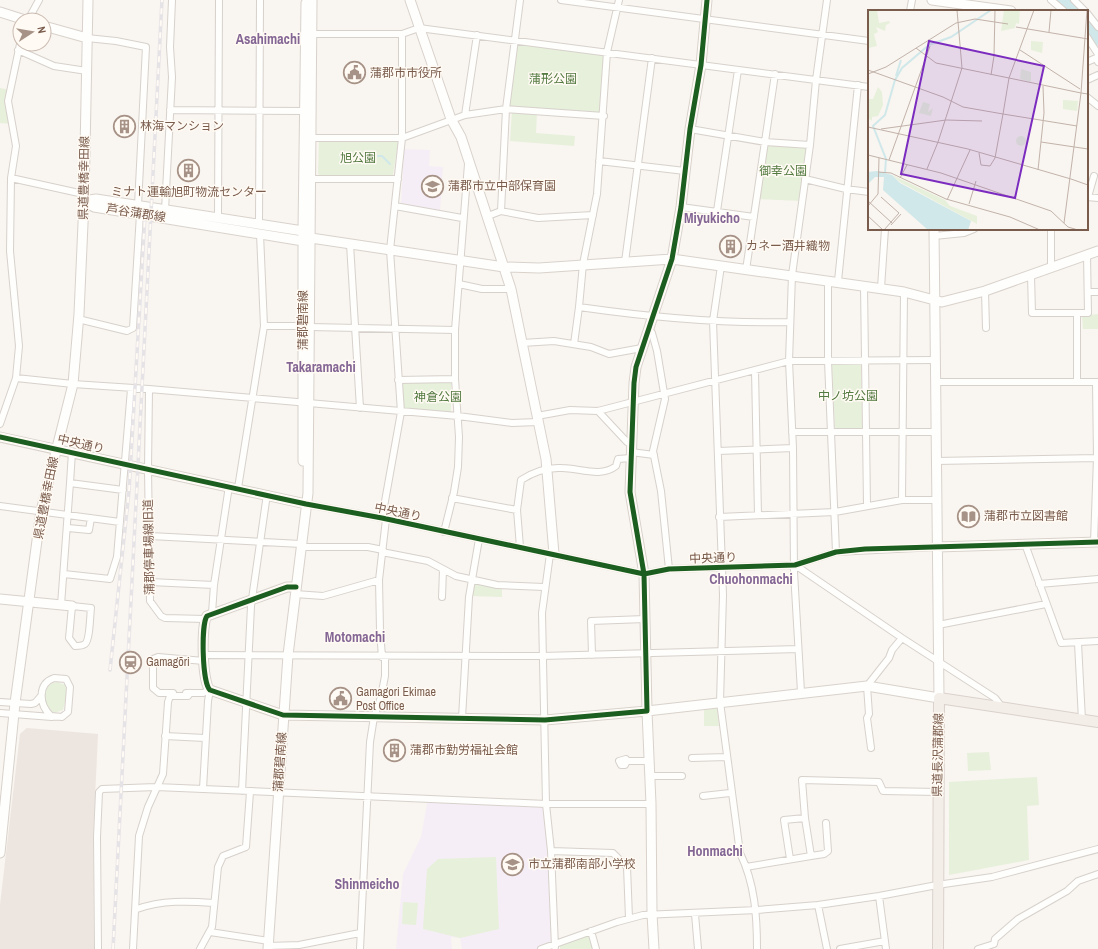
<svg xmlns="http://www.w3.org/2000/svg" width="1098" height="949" font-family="'Archivo Narrow','Noto Sans JP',sans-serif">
	<rect width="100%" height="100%" fill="#f9f5f0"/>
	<path fill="#ede5e0" d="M27,728l71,6 -5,106 1,109h-94v-44l20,-171z"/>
	<path fill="#f6eef6" d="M404,149l26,1 -1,16 14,1 -3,45 -39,-9z
		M428,798l118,6 9,141 -13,4h-80l-2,-11 -9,-1 1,12h-56l7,-75 18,-37z"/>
	<path fill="#e7f0db" d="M515,40l92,12 -3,64 -98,-7z
		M0,88l10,2 2,34 -12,-1z
		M512,110l25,2 -1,21 39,3 -1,10 -64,-5z
		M319,140h76l3,3 -5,32h-74l-1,-2z
		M765,142l45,3 -8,56 -46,-2z
		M1098,314v15h-15l-1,-13z
		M834,364l27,1 1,62 -2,2h-23l-2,-2 -3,-62z
		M403,383h48v29l-48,-3 -2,-24z
		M473,578l29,9v10l-30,-1z
		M57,682l8,3 2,9 -4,16 -9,3 -9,-8c-1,-11 0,-21 12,-23z
		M717,706l2,20h-15v-18z
		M989,752l2,18 -23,1 -1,-18z
		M1037,777l2,28 -12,1 2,54 -80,15v-93z
		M496,857l3,72 -39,9 -37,-9 4,-60 11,-10z
		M403,902l15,1 -2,22 -14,-1z
		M589,933l5,16h-34v-5z"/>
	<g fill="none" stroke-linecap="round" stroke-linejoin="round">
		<path stroke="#d0e8ea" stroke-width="2" d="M340,156h22
			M378,156h4l8,8"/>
		<path stroke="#d0e8ea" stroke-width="11" d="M1062,0l13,11
			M1087,24l11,16"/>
		<defs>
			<path id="street" d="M561,0l308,41
				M619,0l-12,52 -10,142 -14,70 -4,43c70,10 140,17 211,15
				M1051,0l13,11
				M1074,0l11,11
				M910,11l2,-11
				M1087,13l11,14
				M28,20l11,-20
				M312,34h90l17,-6 450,59
				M1087,37l11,17
				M87,38l29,3 30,6 -8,158
				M18,50l36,16 33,5
				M1087,62l9,-4 2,4
				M1087,80l11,-5
				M1087,97l11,9
				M170,110l134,1
				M465,115l12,-80
				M690,129l75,13 45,3
				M311,138h91l63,-23 41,-6 98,7
				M599,161l86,10
				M11,178l68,15 5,8
				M311,179h87
				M805,179l41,10 23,3
				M1087,197l11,1
				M1088,197l6,-21
				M395,206l67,12
				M681,207l73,10
				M165,210l7,-133 -2,-30 2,-47
				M501,211l37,7 55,-3
				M717,211l21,-141
				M488,216l13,-5 5,-102 14,-109
				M218,217l1,-217
				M259,224l1,-224
				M934,236l30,-3 10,-4
				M350,244l10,164
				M625,262l27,-204
				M721,266l-8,55 10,274 -3,107 20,151c15,31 17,63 17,96
				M1051,267v-38
				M746,270l29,-196
				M1031,275l1,38h56l-1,-58
				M828,280v81l8,191
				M838,281l20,-196
				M459,284l23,5h29
				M864,286l3,219
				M881,288l4,-59
				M985,291l1,37
				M1088,292h10
				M78,319l49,12 6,-3 7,-114
				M264,326h39
				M310,327l145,3
				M649,329l3,4 5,18 8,48 -12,52 8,40 8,78
				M522,343l32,-2 37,6 18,7 33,-6
				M574,344l5,-37
				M755,371l3,144
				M16,378l57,6 76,5 309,27 54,7 26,-1
				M398,380l57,-1
				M936,382h162
				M1077,382v-69
				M149,389l-1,80 2,132 11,15 4,2 40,1
				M598,411l29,31 4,2
				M537,416l33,-6 28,1 191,-50 147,-1
				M0,424l16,-46 3,-32 -9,-95 1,-73 5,-32 -8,-45 12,-57
				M792,432h144
				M718,451l75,-3
				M631,452l23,3
				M936,461l161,-3
				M70,483l2,-31
				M238,488l26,-162 -4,-92
				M452,498l65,12 3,37
				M902,500l2,-208
				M306,504l76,14 262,56 25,-5 126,-4 41,-13 101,-5
				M0,506l120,16
				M517,510l4,-30c12,-8 25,-13 41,-12 17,0 39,10 54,-2l2,-7 13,-1
				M719,517l116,-5 67,-12h34
				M382,518l19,-106 -11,-162 12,-112v-104
				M68,528l21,2 2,-12
				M444,532l10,-40 4,-25 1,-30 -4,-58v-49l13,-166
				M150,536l151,8
				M1094,542l3,-84 -1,-76
				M1025,544l36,99 37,-2
				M300,547h68l15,3
				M382,552l46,9 28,15 41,9 47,2
				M550,554l-8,59 4,191 5,47 4,96
				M795,565l107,73 93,60 7,9
				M64,574l46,5 7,-22 14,-168
				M150,582l64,3
				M1039,584l59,-5
				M295,594l28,2 56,-16
				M442,597l1,-27
				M61,605l9,-122 53,7
				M72,606l19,2c-1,7 -1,32 -6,36 -3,2 -7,2 -10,2l-6,-8z
				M212,613l2,-28 15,-99
				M938,625l108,-21
				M1078,643l4,77
				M205,655l337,1 256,-7
				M592,655l-1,-34 54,-2
				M382,657l-2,-27 -1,-50 7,-61
				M54,678l12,1 4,8 -2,25 -6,5 -11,-1c-12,-11 -14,-32 3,-38z
				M801,692l-7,-120 -1,-124 -4,-87 3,-86 18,-130 6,-65 11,-80
				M173,693h-14l-6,-5v-29l5,-2 46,4
				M186,693h17l7,-3
				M0,702l31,2 4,-1 6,-7
				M0,713l52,4
				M462,718l7,-121 10,-58
				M165,736l40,2
				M871,748l-4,-30 2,-4 -2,-28 22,-28 3,-8 10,-12
				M692,758l34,-1
				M627,761l-1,-2 -7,2 2,4h4l2,-4h22
				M650,776h32
				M203,789l5,-88 2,-11
				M242,791l9,-185 16,-112
				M703,796l27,-3
				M551,851l62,2 14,14 2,51
				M811,856l13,-2 4,-3 -2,-28
				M790,859l-6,-39 21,-2
				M746,867l65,-11 -6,-38 -3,-38 77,2 4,9 55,1
				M879,896l7,53
				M818,905l9,44
				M137,909c25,-9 51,-8 77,-6
				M695,914l3,35
				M591,931l5,18
				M210,932l59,9
				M268,946l31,-1 61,-12
				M98,949l-1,-112 2,-45 3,-3 54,-2 390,17h105
				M133,949l6,-113 9,-29 15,-33 5,-72 2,-6h18l2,-3
				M200,949l12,-22 6,-60 5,-11 23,-9 4,-55
				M360,949l10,-207 4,-25 7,-20 4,-21v-19
				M541,949l76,-27 26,-7 114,-5 61,-5 61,-9 58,-11 55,-8 106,-28
				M840,949l45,-8
				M978,949l16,-5 1,-5 23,-20 49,-28 11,-10 20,-7"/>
			<path id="secondary" d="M410,0l41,119 10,18 50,152 35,170 8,95
				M932,0l79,11
				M0,12l25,8
				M44,26l43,12
				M84,201l12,-2 207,32 8,7 193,29 35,1 133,-9 232,33 38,10 43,-11 113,-40
				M84,201l10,6 209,34 3,-1
				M0,437l306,67
				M303,461v-230l3,-228
				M937,547l161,-5
				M296,587h-9l-80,29c-6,8 -5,67 3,74l73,25 262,5 102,-9 -3,-137 -14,-82 4,-109 2,-16 36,-108 9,-52 9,-78 11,-64 6,-65
				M0,599l72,7
				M0,853l15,-150 26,-192 32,-127 6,-70 5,-113 4,-201
				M268,949l20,-294 20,-162 4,-493
				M654,949l-2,-35 -1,-110 -4,-93 220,-25 72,12 -5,-469"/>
			<path id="primary" d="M938,949l1,-251 159,24"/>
		</defs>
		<use href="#street" stroke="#d7d1cb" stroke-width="8"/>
		<use href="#secondary" stroke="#d9d2cb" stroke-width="11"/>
		<use href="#primary" stroke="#dad1cc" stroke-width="12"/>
		<use href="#street" stroke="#fefefd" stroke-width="6"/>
		<use href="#secondary" stroke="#fefefd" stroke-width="9"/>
		<use href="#primary" stroke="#f3eee8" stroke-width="10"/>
		<defs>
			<path id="rail" d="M110,670l19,-179 16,-276
				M113,949l49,-949"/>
		</defs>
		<use href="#rail" stroke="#e6e3e7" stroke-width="3.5"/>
		<use href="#rail" stroke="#fffaf3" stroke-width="2" stroke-dasharray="6" stroke-linecap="butt"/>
		<defs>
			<path id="cycleway" d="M0,437l306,67 76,14 262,56 25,-5 126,-4 41,-13 29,-3 233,-7
				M296,587h-9l-80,29c-6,8 -5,67 3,74l73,25 262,5 102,-9 -3,-137 -14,-82 4,-109 2,-16 36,-108 9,-52 9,-78 11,-64 6,-65"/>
		</defs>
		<use href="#cycleway" stroke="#fffaf3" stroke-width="8"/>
		<use href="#cycleway" stroke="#1b5e20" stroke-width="5"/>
	</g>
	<defs>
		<symbol id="civic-ring" viewBox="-11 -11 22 22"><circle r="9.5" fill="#fffaf3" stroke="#a69286" stroke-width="1.5"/><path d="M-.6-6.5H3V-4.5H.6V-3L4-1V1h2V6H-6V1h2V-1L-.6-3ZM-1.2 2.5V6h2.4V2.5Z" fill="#a69286"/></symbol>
		<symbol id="building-ring" viewBox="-11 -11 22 22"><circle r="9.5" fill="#fffaf3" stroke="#a69286" stroke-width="1.5"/><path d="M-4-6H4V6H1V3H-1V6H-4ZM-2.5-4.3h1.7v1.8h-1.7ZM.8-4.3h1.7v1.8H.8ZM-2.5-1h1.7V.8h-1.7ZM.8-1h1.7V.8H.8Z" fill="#a69286"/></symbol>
		<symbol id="school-ring" viewBox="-11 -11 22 22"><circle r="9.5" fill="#fffaf3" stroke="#a69286" stroke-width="1.5"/><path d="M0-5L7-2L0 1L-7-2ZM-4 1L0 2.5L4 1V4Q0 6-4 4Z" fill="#a69286"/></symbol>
		<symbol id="library-ring" viewBox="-11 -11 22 22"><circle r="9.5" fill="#fffaf3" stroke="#a69286" stroke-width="1.5"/><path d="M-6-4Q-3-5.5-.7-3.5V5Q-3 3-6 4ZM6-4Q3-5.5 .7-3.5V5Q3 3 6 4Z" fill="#a69286"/></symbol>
		<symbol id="station-ring" viewBox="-11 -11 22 22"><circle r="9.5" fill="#fffaf3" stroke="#a69286" stroke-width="1.5"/><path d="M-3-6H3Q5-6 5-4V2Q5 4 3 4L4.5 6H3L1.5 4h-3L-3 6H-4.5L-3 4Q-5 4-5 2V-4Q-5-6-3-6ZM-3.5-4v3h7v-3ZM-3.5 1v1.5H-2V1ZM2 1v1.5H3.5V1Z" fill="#a69286"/></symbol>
	</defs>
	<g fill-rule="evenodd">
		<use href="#civic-ring" x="342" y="60" width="25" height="25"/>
		<use href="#building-ring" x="112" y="114" width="25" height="25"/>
		<use href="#building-ring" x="176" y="158" width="25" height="25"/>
		<use href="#school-ring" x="420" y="174" width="25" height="25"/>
		<use href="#building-ring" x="718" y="234" width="25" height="25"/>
		<use href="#library-ring" x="956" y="504" width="25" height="25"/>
		<use href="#station-ring" x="118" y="650" width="25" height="25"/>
		<use href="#civic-ring" x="328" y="686" width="25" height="25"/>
		<use href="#building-ring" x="382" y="738" width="25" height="25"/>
		<use href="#school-ring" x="500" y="852" width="25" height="25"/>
	</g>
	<g text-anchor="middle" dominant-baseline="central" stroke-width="3" stroke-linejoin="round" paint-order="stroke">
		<g font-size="12" fill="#7a5c4d" stroke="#fffaf3" text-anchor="start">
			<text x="370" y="73">蒲郡市市役所</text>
			<text x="140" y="126">林海マンション</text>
			<text x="448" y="186">蒲郡市立中部保育園</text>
			<text x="189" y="192" text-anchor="middle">ミナト運輸旭町物流センター</text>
			<text x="746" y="246">カネー酒井織物</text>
			<text x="984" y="516">蒲郡市立図書館</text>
			<text x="146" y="662">Gamagōri</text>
			<text x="356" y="692">Gamagori Ekimae<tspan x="356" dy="14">Post Office</tspan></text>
			<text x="410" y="750">蒲郡市勤労福祉会館</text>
			<text x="528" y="864">市立蒲郡南部小学校</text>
		</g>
		<g font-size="12" fill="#537a41" stroke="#fffaf3">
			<text x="553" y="79">蒲形公園</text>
			<text x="358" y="158">旭公園</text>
			<text x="783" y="171">御幸公園</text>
			<text x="848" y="396">中ノ坊公園</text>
			<text x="438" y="397">神倉公園</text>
		</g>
		<g font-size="12" fill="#7a5c4d" stroke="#fffaf3">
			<text transform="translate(84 178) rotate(-89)">県道豊橋幸田線</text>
			<text transform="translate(136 213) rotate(9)">芦谷蒲郡線</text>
			<text transform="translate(303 320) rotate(-90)">蒲郡碧南線</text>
			<text transform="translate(81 444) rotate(13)">中央通り</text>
			<text transform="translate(46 498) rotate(-79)">県道豊橋幸田線</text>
			<text transform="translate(398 512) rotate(12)">中央通り</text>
			<text transform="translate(149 547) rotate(-91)">蒲郡停車場線旧道</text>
			<text transform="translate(713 558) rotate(-2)">中央通り</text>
			<text transform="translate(938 755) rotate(-89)">県道長沢蒲郡線</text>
			<text transform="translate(280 762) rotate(-86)">蒲郡碧南線</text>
		</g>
		<g font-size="14" font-weight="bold" fill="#846695" stroke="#fffaf3">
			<text x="268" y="39">Asahimachi</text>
			<text x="712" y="218">Miyukicho</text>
			<text x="321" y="367">Takaramachi</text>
			<text x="751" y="579">Chuohonmachi</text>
			<text x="355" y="637">Motomachi</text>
			<text x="715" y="851">Honmachi</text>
			<text x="367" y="884">Shinmeicho</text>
		</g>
	</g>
	<g transform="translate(868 10)">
		<rect width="220" height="220" fill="#f9f5f0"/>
		<path d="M1,0h8l2,13 10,-2 1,2 -4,2 -1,6 -9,-4 2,5 -4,2 3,12 -9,2zM136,0h16l-1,14 -3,-1 -1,5 -14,3zM163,31l12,1 -1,11 -11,-3zM153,59l10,3v10l-11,-3zM10,77l4,5 1,13 -5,11 -6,1v4l-4,-3v-19h5zM195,90l15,1 -1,10 -14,-2zM55,92l7,2 -2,8 5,-4 -2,8 -12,-3zM148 131a5 5 0 1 1 10 0a5 5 0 1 1-10 0ZM24,165l53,25 5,6 27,10v8l-77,-42z" fill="#e7f0db"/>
		<path d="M9,161l15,4 8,8 71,38 -3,9h-40l-45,-40 1,-13h-9l-7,7v-12z" fill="#d0e8ea"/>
		<path fill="none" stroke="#d0e8ea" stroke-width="2" d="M28,66l5,-16M17,163l1,-14 -13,-33 12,-11 10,-35 7,-12 27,-23 22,-8 40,-27"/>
		<path fill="none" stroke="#c2b3aa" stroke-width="1" d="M166,0l-25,68 72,15 -17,130M219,0l-6,83 7,1M148,17l72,12M181,22l2,-22M48,38l20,15 73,15 -6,36 74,12M152,40l60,39M0,60l75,27 20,10 40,7 -8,44 -5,8 -9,-1 -2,-12M0,64l18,-7 70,-44 19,-4 33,5M123,65l3,-19 1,-46M0,117l100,22 103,30M13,119l65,-9 36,1M70,132l24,-74 -5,-58M173,132l47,7M0,145l73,18 110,38 17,16 10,3M21,150l41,-114M59,159l11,-27M170,160l6,-57 -1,-27M10,162l13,1 55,26 64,18 30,13M32,168l7,-13M203,169l17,6M13,187l18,16 -15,17M79,190l23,-50M0,191l24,22M101,194l7,-23M0,196l10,-12 1,-36M0,206l15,14M23,215l10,-11"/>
		<path fill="#7b2cbf" fill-opacity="0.15" stroke="#7b2cbf" stroke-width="2" d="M61,31l115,25 -29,132 -114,-24z"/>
		<rect width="220" height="220" fill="none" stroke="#7a5c4d" stroke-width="2"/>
	</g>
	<g transform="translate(32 32) rotate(78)"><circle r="19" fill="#fffaf3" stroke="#cabbb1"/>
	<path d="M0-3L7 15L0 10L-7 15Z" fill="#a69286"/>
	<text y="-6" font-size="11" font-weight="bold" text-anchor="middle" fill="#7a5c4d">N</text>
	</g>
</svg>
